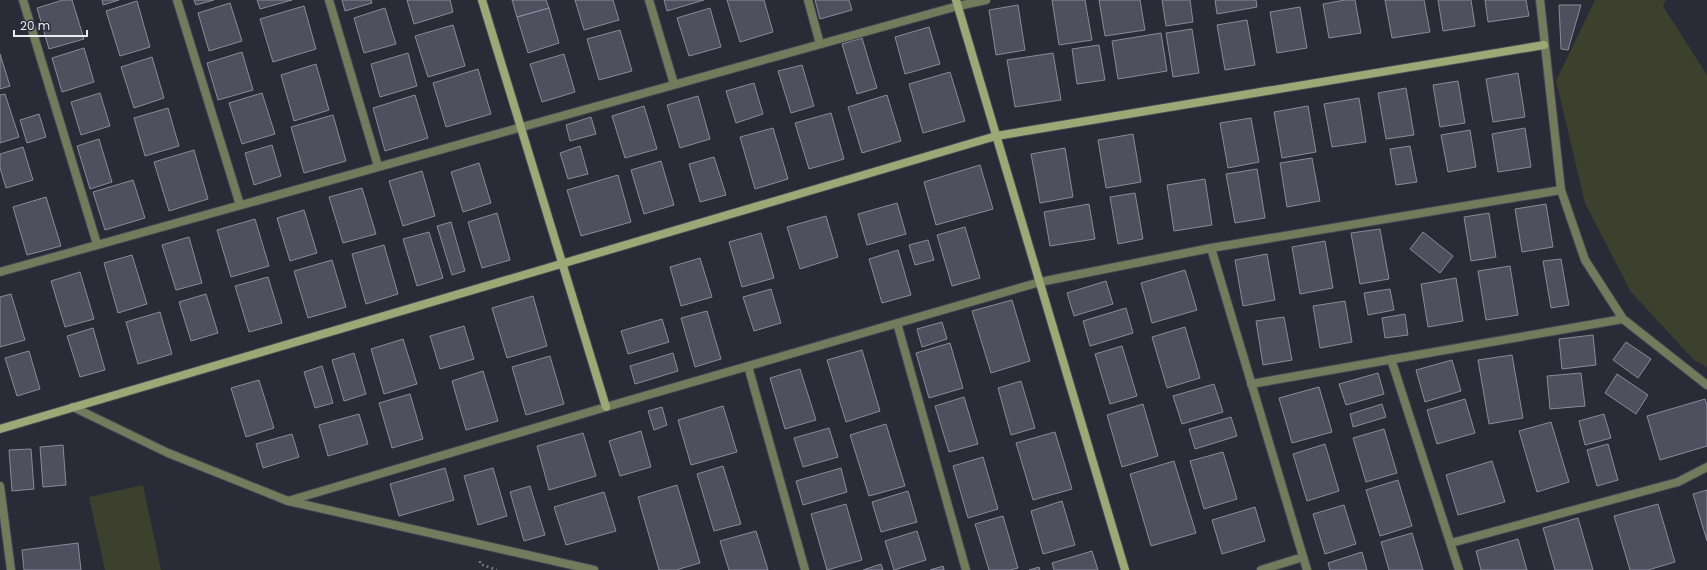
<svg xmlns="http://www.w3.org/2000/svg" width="1707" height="570" font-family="Poppins,sans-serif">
	<rect width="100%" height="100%" fill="#292b37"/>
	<path fill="#3c402d" d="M1595,0h71l-3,6 44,69v292l-13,-7 -63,-68 -46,-89 -29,-122z
		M143,485l18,85h-56l-16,-73z"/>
	<path fill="#4f505e" stroke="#898b9a" d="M63,0h9l12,39 -35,10 -12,-41z
		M102,0h17l-16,5z
		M194,0h20l-18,5z
		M257,0h35l-32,9z
		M342,0h29l1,3 -27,8z
		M407,0h43l3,12 -39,12z
		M512,0h34l3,8 -32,9z
		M575,0h38l6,20 -35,10z
		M664,0h40l-37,11z
		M727,0h37l9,32 -33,10z
		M815,0h34l3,10 -32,9z
		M1052,0h33l7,40 -33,5z
		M1099,0h41l5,30 -40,6z
		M1162,0h28l3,22 -27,4z
		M1215,0h41l1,7 -40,7z
		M1345,0h10l6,33 -32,5 -6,-34z
		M1385,0h39l6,32 -38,6z
		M1438,0h33l4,26 -32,5z
		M1485,0h41l3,16 -41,6z
		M137,1l13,46 -30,9 -14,-45z
		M230,3l12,38 -33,10 -11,-38z
		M1018,5l7,45 -29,5 -7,-45z
		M1559,5h22l-13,45 -7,-1z
		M304,6l12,43 -43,13 -13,-43z
		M1300,7l7,41 -30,5 -7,-41z
		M385,8l11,36 -32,9 -10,-35z
		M549,8l10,35 -31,10 -11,-36z
		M710,8l11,39 -32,9 -12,-38z
		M1247,20l8,45 -30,5 -8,-45z
		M453,25l12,41 -37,11 -13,-41z
		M929,27l11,37 -35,10 -10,-37z
		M1192,29l7,44 -26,4 -7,-44z
		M620,30l12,41 -33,9 -12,-41z
		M1161,33l6,38 -49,8 -6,-38z
		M862,38l15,50 -20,6 -15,-50z
		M1099,45l6,35 -28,4 -5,-35z
		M84,48l10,34 -32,10 -10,-34z
		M242,52l11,38 -35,10 -11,-37z
		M408,53l9,33 -37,11 -9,-33z
		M1053,53l8,47 -46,7 -8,-47z
		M0,54l10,32 -10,3z
		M564,54l11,38 -33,10 -12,-38z
		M152,57l12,41 -30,10 -13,-41z
		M316,64l13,46 -35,11 -13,-46z
		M802,65l12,41 -23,7 -13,-42z
		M478,69l13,45 -45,13 -13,-44z
		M950,72l15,49 -42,12 -14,-49z
		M1518,73l7,44 -32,5 -7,-43z
		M1458,81l7,42 -25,4 -7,-42z
		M754,83l9,31 -27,9 -10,-32z
		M1406,88l8,47 -28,4 -8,-46z
		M100,93l10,33 -29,9 -10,-33z
		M262,93l13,41 -33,10 -13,-41z
		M5,94l14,43 -19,6v-48z
		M415,95l13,43 -43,13 -12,-43z
		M887,95l14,46 -39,12 -14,-46z
		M698,96l12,43 -30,9 -13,-43z
		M1359,98l7,44 -34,5 -8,-43z
		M644,106l13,43 -32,9 -13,-42z
		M1308,106l8,46 -34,6 -8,-46z
		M168,108l11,38 -34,10 -11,-38z
		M831,113l13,46 -35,10 -14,-46z
		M39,114l7,23 -19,6 -7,-23z
		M333,115l13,46 -42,12 -13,-46z
		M591,117l5,17 -26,7 -4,-16z
		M1251,118l8,44 -31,6 -8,-45z
		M773,128l15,51 -33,10 -15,-52z
		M1525,128l6,39 -33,5 -6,-38z
		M1470,130l6,37 -28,5 -7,-37z
		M1133,134l8,48 -35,6 -8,-48z
		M99,139l13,43 -22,7 -13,-43z
		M272,145l9,31 -27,9 -9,-32z
		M580,146l8,28 -20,5 -8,-26z
		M1410,146l7,36 -21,3 -6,-36z
		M23,147l10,33 -27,8 -6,-20v-14z
		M1065,148l8,49 -33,6 -9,-49z
		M194,150l14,49 -39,12 -15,-49z
		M714,157l12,38 -26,7 -11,-38z
		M1312,158l8,43 -33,6 -7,-44z
		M661,161l13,44 -30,9 -13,-44z
		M479,163l12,40 -28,9 -12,-40z
		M980,165l13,44 -57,16 -12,-43z
		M1257,169l8,49 -30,5 -9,-49z
		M422,171l13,45 -32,10 -14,-45z
		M618,175l13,47 -50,14 -14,-46z
		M1205,179l7,46 -38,6 -7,-46z
		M133,180l12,38 -40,12 -12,-38z
		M362,188l14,46 -33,9 -14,-46z
		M1135,193l8,46 -25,5 -8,-47z
		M46,197l15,49 -34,9 -14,-48z
		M897,203l9,31 -39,11 -9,-31z
		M1089,204l6,35 -45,7 -6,-34z
		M1546,204l7,43 -31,5 -7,-43z
		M304,210l13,43 -27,8 -13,-43z
		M497,213l13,47 -28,8 -14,-46z
		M1489,213l7,44 -25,4 -7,-44z
		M826,216l12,41 -38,12 -13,-42z
		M255,219l14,47 -38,11 -14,-47z
		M451,222l14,49 -13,4 -15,-49z
		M965,227l15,51 -28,8 -15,-51z
		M1380,229l9,50 -29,5 -9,-51z
		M429,232l14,46 -26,8 -14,-47z
		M1423,232l30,24 -13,17 -30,-24z
		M761,233l13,45 -32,9 -13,-45z
		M189,237l13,46 -26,7 -14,-45z
		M928,240l6,20 -19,5 -6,-20z
		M1325,241l8,47 -33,6 -8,-47z
		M384,245l14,49 -32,10 -14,-50z
		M898,250l13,45 -29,8 -13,-44z
		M1267,254l8,46 -32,6 -8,-46z
		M132,255l15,49 -29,9 -14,-50z
		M700,258l12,39 -31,9 -11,-39z
		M1561,259l8,46 -18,3 -8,-47z
		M332,260l14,47 -38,11 -14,-47z
		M1510,266l8,49 -32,5 -8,-49z
		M1185,270l12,40 -45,13 -11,-40z
		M80,272l14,47 -29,8 -14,-46z
		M268,277l14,46 -33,9 -14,-46z
		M1456,278l7,43 -35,6 -7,-43z
		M1106,281l7,23 -39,12 -7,-23z
		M771,289l10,34 -27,8 -11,-34z
		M1390,289l4,21 -26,5 -4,-22z
		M11,294l14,46 -25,7v-50z
		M206,294l12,39 -27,8 -12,-39z
		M533,296l14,50 -40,12 -15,-50z
		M1012,300l18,61 -39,12 -19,-62z
		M1345,301l7,41 -32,6 -7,-42z
		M1126,308l7,25 -43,13 -7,-25z
		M707,311l14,48 -26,8 -14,-49z
		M160,312l12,42 -34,10 -12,-42z
		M1405,314l3,21 -23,3 -3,-20z
		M1284,317l8,43 -29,5 -7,-44z
		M662,319l7,23 -41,12 -7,-23z
		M942,322l5,17 -25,8 -5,-18z
		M464,326l10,33 -34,10 -10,-33z
		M1185,327l15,51 -33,10 -15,-51z
		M93,328l12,42 -25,7 -13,-41z
		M1593,335l3,30 -34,4 -3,-30z
		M403,339l14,45 -33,10 -13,-45z
		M1626,342l25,17 -13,19 -25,-18z
		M950,343l13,45 -34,10 -13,-45z
		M1122,346l15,50 -27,8 -15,-50z
		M862,350l18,61 -34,11 -19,-62z
		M29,351l11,38 -23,7 -12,-38z
		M354,353l12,41 -22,7 -12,-41z
		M673,353l5,18 -43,13 -5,-18z
		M1512,355l11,63 -34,6 -11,-64z
		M550,356l14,48 -38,11 -14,-48z
		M1452,360l9,31 -36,11 -9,-32z
		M322,366l11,37 -18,5 -11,-36z
		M800,369l16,51 -31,9 -15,-51z
		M483,371l15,50 -32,9 -14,-49z
		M1378,373l6,21 -38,11 -7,-21z
		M1581,373l4,33 -35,3 -3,-33z
		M1617,374l31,21 -12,19 -31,-21z
		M259,380l15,48 -28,9 -15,-49z
		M1021,381l14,47 -24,7 -13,-47z
		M1214,384l9,28 -41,12 -9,-28z
		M1319,387l13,45 -40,11 -13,-45z
		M410,394l13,45 -31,9 -13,-45z
		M964,397l14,47 -29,8 -14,-46z
		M1465,399l10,34 -38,11 -10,-34z
		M1705,399l2,6v41l-47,14 -13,-44z
		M1143,404l15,52 -36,11 -15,-52z
		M1382,404l4,13 -33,10 -3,-13z
		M723,406l14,46 -46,13 -13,-45z
		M662,407l5,18 -13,5 -6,-19z
		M359,414l9,30 -40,12 -9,-31z
		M1604,414l7,24 -26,7 -6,-24z
		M1231,417l6,19 -42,13 -6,-20z
		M1551,422l18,60 -32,10 -18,-61z
		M886,424l19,62 -36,10 -19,-61z
		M829,428l9,29 -35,10 -9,-29z
		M1384,429l13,44 -31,9 -13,-44z
		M641,431l10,36 -31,9 -11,-35z
		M1055,432l17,57 -39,11 -17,-57z
		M583,433l13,43 -47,14 -12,-44z
		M292,434l7,23 -36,11 -7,-24z
		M1325,444l14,47 -32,10 -14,-47z
		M1608,444l10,36 -21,6 -10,-36z
		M63,445l3,40 -23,2 -3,-40z
		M31,449l3,40 -22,2 -3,-41z
		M1223,452l14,47 -33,10 -14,-48z
		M983,457l15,52 -30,9 -15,-52z
		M1174,461l22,72 -45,13 -21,-72z
		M1492,461l13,41 -47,13 -12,-40z
		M723,466l18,58 -27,7 -17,-57z
		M445,468l9,32 -55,16 -9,-32z
		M493,468l14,48 -29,9 -14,-49z
		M841,468l6,24 -44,13 -7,-24z
		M1398,480l14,46 -32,10 -14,-46z
		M677,485l23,78 -24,7h-17l-21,-73z
		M530,486l15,49 -21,6 -14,-49z
		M1707,490v51l-14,-47z
		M908,491l9,31 -36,10 -9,-30z
		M604,492l12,39 -50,14 -12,-38z
		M1062,501l13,44 -32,9 -12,-43z
		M846,504l16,56 -35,10 -16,-56z
		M1658,504l17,58 -27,8h-18l-16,-54z
		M1344,505l12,39 -31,10 -12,-40z
		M1255,507l10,34 -43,13 -10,-34z
		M1003,516l15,52 -8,2h-21l-14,-46z
		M1578,518l15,52h-38l-12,-42z
		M756,531l12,39h-39l-9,-29z
		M917,531l9,29 -32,10 -9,-29z
		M1412,533l11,37h-34l-8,-28z
		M1518,539l9,31h-46l-5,-19z
		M78,543l3,27h-57l-2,-20z
		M1092,551l6,19h-44l-2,-7z
		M1362,552l5,18h-37l-2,-7z
		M881,564l2,6h-20z
		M943,566l1,4h-14z
		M1039,567l1,3h-11z"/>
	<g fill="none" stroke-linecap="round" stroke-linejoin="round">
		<defs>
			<path id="street" d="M23,0l74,244
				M177,0l63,205
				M329,0l49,166
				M649,0l25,84
				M808,0l12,44
				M1540,0l21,190 24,70 38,59 84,66
				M1211,248l96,322
				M0,272l958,-266 28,-6
				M897,323l69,247
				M1391,359l68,211
				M748,366l57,204
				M1251,384l372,-65
				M73,407l95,46 120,48 306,69
				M0,486l11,84
				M288,501l318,-94 434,-125 171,-34 350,-58
				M1451,543l227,-61 29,-15
				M1261,570l42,-13"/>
			<path id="secondary" d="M482,0l124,407
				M956,0l169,570
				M0,429l996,-293 548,-91"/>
		</defs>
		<use href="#street" stroke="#444651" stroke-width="10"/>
		<use href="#secondary" stroke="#444651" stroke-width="10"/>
		<path stroke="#757681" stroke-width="2.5" stroke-dasharray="2 3" stroke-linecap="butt" d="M480,561v3l17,6"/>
		<use href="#street" stroke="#747b5d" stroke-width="8"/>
		<use href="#secondary" stroke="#9da877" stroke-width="8"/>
	</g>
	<path d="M14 30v6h73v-6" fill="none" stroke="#eaebf3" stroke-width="2"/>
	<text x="20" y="30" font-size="12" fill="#eaebf3" stroke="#292b37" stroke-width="3" paint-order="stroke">20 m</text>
</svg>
